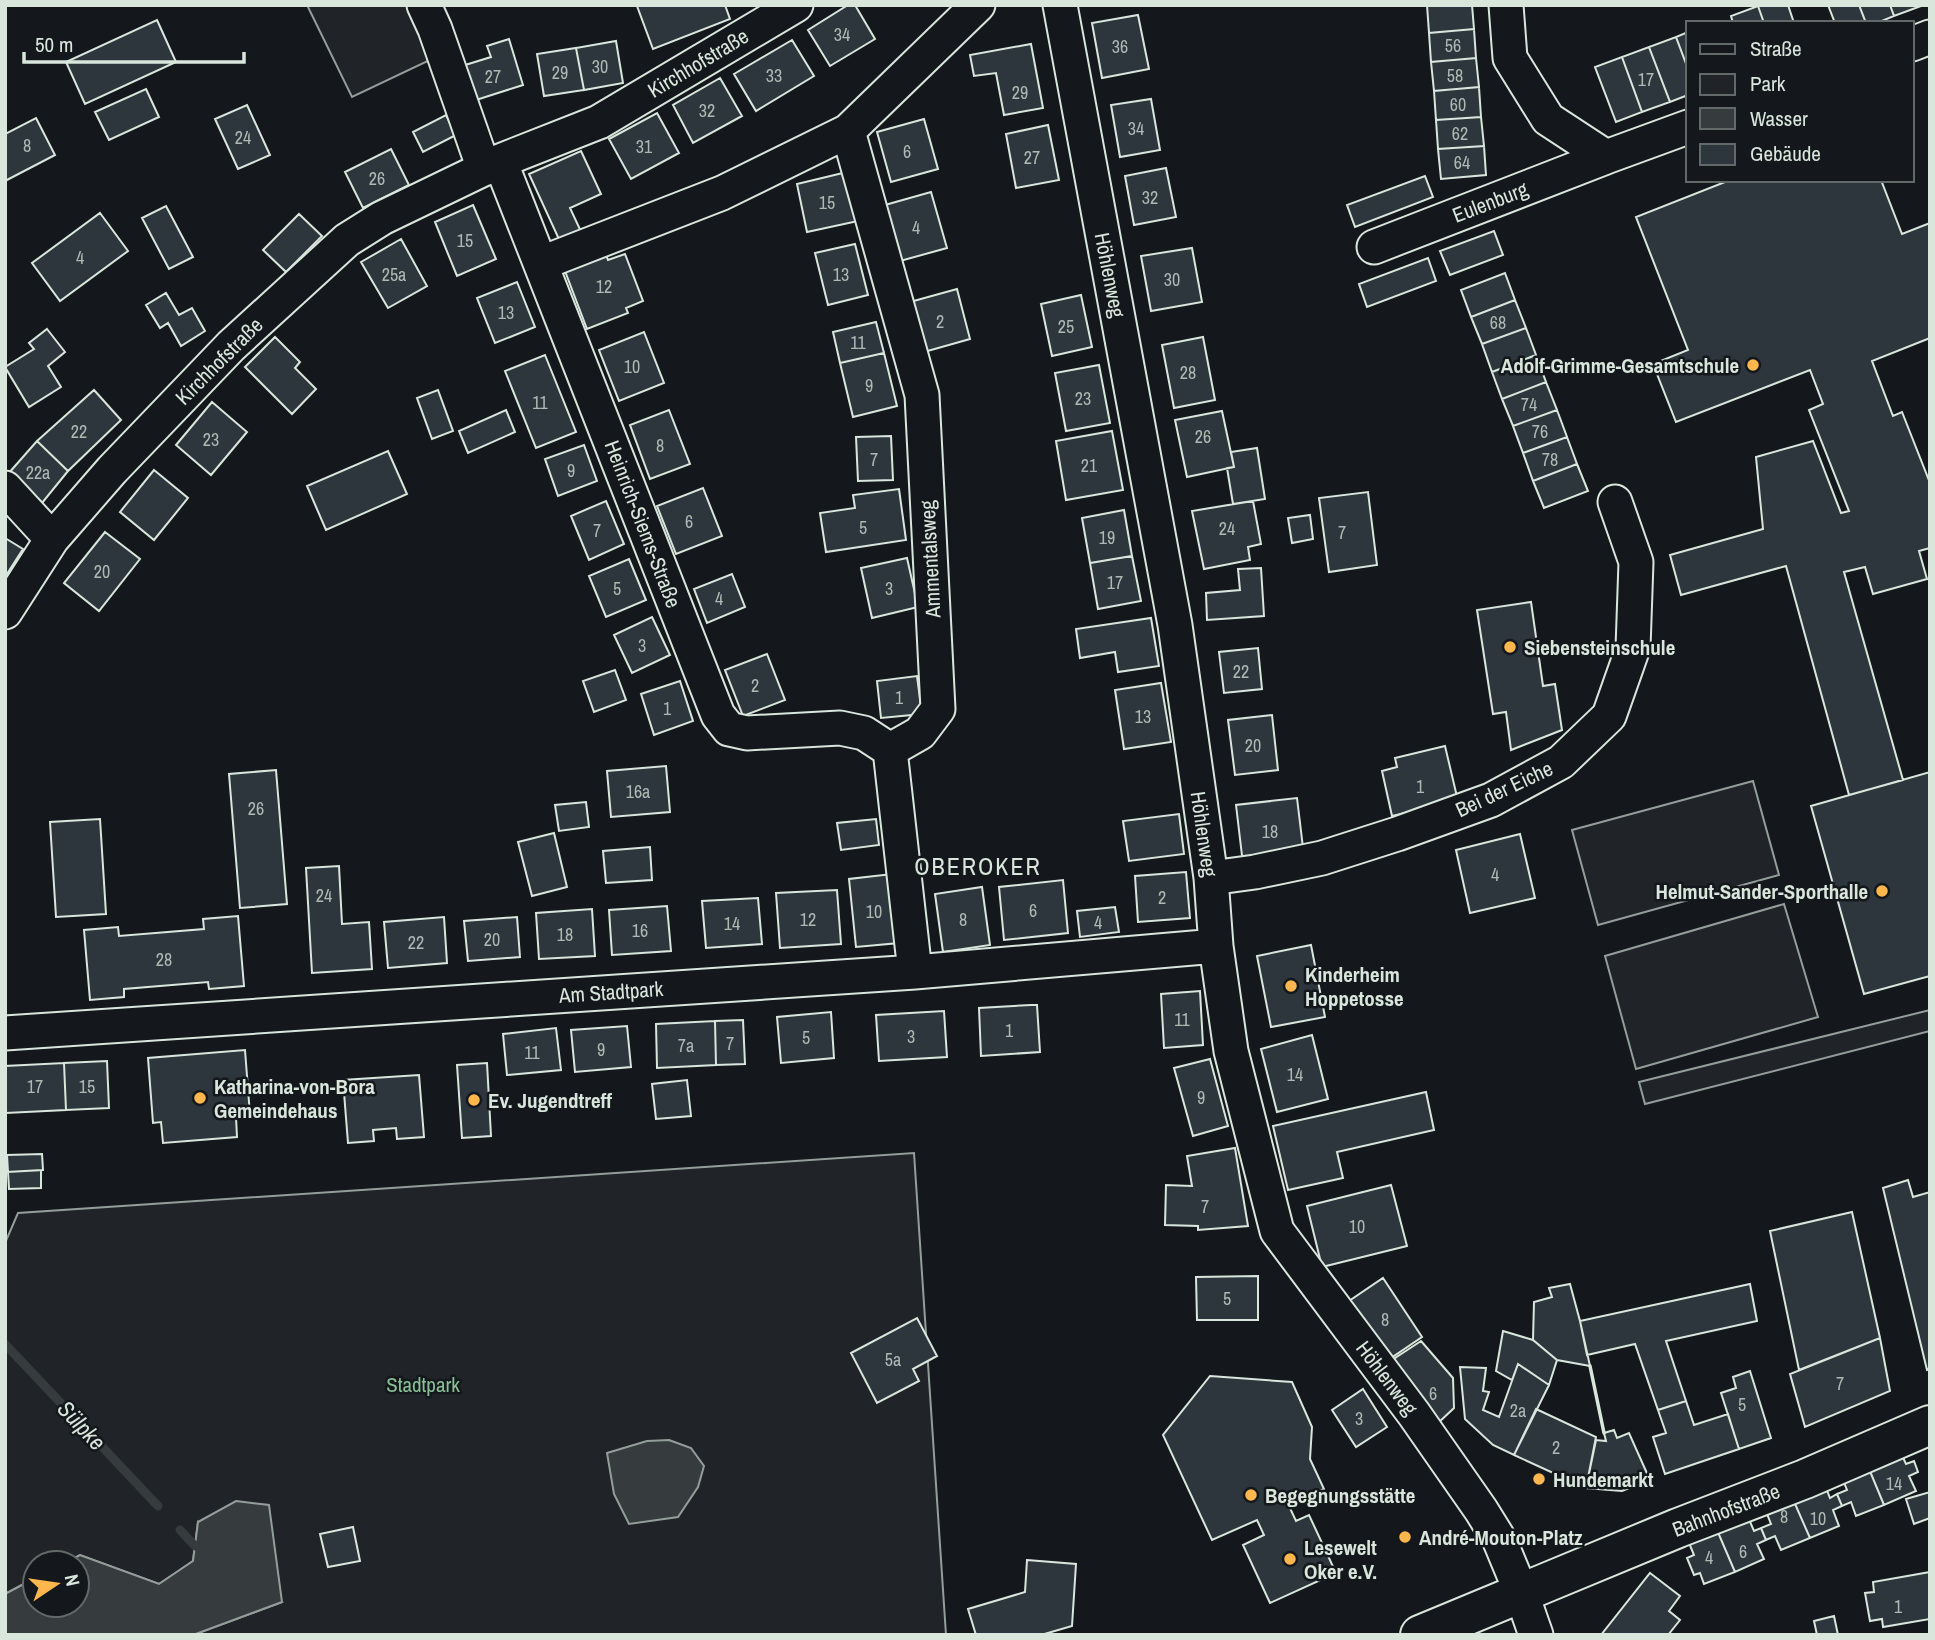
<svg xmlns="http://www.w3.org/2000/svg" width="1935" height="1640" font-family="'Archivo Narrow',sans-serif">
	<rect width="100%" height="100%" fill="#14181c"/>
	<path fill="#202428" stroke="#939e99" stroke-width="2" d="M307,5h103l22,54 -80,38z
		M1753,781l26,94 -181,50 -26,-95z
		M1784,904l34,113 -182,52 -31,-113z
		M1930,1010v21l-285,73 -6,-22z
		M914,1153l32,482h-753l89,-33 -84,-80 -5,39 -34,23 -79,-29 -15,8h-30v15l-30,16v-351l13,-30z"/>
	<path fill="#363b3e" stroke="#939e99" stroke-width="2" d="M669,1440l22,8 13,18 -6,21 -20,30 -49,7 -15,-30 -7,-41 40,-12z
		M236,1501l33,4 13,97 -89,33h-188v-41l30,-16v27h42v-42h-12l15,-8 79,29 34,-23 5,-39z"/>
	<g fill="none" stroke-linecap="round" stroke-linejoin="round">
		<path stroke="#363b3e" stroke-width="9" d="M5,1344l153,162
			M180,1530l15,16"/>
	</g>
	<path fill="#2c363c" stroke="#d8e6dc" stroke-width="2" d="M725,5l5,14 -77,30 -16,-43z
		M848,5h7l20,34 -45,27 -22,-36z
		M1427,5h45l2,24 -45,4z
		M1761,5h27l6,18h-30l-6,-17z
		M1828,5h31l7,18h-31z
		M1859,5h31l4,11 -17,7h-11z
		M1890,5h31v1l-27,10z
		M1758,6l6,17h-31l-2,-7z
		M1138,15l11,54 -47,9 -10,-55z
		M157,20l19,42 -91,42 -19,-42z
		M1474,29l2,29 -45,4 -2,-29z
		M1688,32v37l-12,-32z
		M1676,37l12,32v26l-18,7 -21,-55z
		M509,39l14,46 -50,16 -11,-35 29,-9 -4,-11z
		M792,40l22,36 -58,35 -22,-37z
		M616,41l7,42 -39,7 -8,-42z
		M1031,44l12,64 -39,7 -8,-42 -22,3 -4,-21z
		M1649,47l21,55 -28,10 -20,-55z
		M576,48l8,42 -40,6 -7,-42z
		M1622,57l20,55 -26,10 -21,-55z
		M1476,58l3,29 -45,4 -3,-29z
		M720,78l22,38 -49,27 -20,-38z
		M1479,87l2,30 -45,3 -2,-29z
		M146,89l13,28 -50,23 -14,-28z
		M1151,99l9,51 -40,7 -9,-52z
		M247,105l23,50 -32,14 -23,-50z
		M657,113l22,40 -48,26 -22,-40z
		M446,115l10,20 -33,17 -10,-20z
		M1481,117l3,29 -46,3 -2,-29z
		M36,118l19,37 -50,26v-47z
		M924,119l14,50 -47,13 -14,-50z
		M1048,125l11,55 -43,8 -10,-54z
		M1484,146l2,29 -45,4 -3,-30z
		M391,149l18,36 -46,23 -18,-36z
		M581,151l20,43 -31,14 14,30 -21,10 -34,-74z
		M1166,168l10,49 -42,8 -9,-49z
		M847,172l11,49 -51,11 -10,-48z
		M1425,176l8,21 -78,30 -8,-22z
		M1730,180h151l21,54 28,-11v115l-58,23 21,55 9,-4 28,71v65l-11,3 8,28 -54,15 -8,-27 -21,5 59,208 -54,15 -63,-229 -105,29 -11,-40 93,-26 -7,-72 57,-16 28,72 8,-2 -40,-101 14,-6 -13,-34 -134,52 -23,-58 35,-14 -52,-133z
		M931,192l16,56 -47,13 -15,-56z
		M473,205l23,54 -39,17 -22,-54z
		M166,206l27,51 -24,12 -27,-51z
		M100,213l28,38 -68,50 -28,-38z
		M299,214l23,22 -36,36 -23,-22z
		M1494,231l9,24 -53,20 -10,-24z
		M401,239l26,47 -39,22 -27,-46z
		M855,244l13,51 -40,10 -13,-52z
		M1192,248l10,54 -51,9 -10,-55z
		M625,254l18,47 -17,7 2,5 -41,16 -22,-58 41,-16 2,5z
		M1428,258l8,23 -69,26 -8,-23z
		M1505,273l10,27 -44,17 -10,-27z
		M517,282l18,45 -40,16 -18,-45z
		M957,289l13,50 -46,13 -14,-50z
		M166,293l13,22 13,-7 13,23 -24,15 -13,-23 -8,5 -14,-23z
		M1081,295l11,52 -40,9 -11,-52z
		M1515,300l11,28 -44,16 -11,-27z
		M876,322l8,31 -44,10 -7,-31z
		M1526,328l10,27 -44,17 -10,-28z
		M47,329l18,23 -17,14 13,21 -32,20 -24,-40 29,-18 -5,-6z
		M644,332l20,51 -45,18 -20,-51z
		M275,337l25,25 -5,6 21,21 -24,25 -47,-47z
		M1203,337l12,63 -41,8 -12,-63z
		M884,353l13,53 -44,11 -13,-54z
		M545,355l31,77 -40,16 -31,-77z
		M1536,355l10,27 -44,17 -10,-27z
		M1099,365l11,58 -44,8 -11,-58z
		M1546,382l11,28 -44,16 -11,-27z
		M94,390l27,30 -53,51 -31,-30z
		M438,390l15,41 -21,8 -15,-41z
		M212,402l35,30 -36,43 -35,-30z
		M506,410l9,22 -47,21 -9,-22z
		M669,410l21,54 -40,15 -20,-54z
		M1557,410l10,27 -44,16 -10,-27z
		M1222,411l12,56 -47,10 -12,-57z
		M1112,431l11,59 -57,10 -10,-59z
		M891,436l2,44 -35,1 -2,-44z
		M1567,437l10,27 -44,17 -10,-28z
		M37,441l31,30 -26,32 -34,-29z
		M584,445l13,36 -39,15 -13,-37z
		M1257,448l8,51 -32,5 -6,-36 7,-1 -3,-15z
		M388,451l19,43 -81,36 -19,-44z
		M1577,464l11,27 -44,17 -11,-27z
		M154,470l34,28 -34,42 -34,-28z
		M703,488l19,48 -46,18 -19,-48z
		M899,489l7,51 -80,12 -6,-39 35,-5 -2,-13z
		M1368,492l9,73 -48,7 -10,-74z
		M606,501l18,43 -35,16 -18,-44z
		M1253,501l8,43 -13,3 2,13 -46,9 -12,-58z
		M1124,510l8,46 -42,7 -8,-45z
		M1310,515l3,24 -21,4 -4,-25z
		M105,532l35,27 -41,52 -35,-28z
		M5,538l18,11 -18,28z
		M1132,556l9,45 -43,8 -8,-46z
		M907,558l11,49 -46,11 -11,-50z
		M629,559l17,41 -40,17 -17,-41z
		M1261,568l3,48 -57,4 -1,-27 34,-3 -2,-21z
		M732,574l13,33 -38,16 -13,-34z
		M1531,602l12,84 12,-2 7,46 -51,20 -5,-38 -13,2 -16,-104z
		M652,617l18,38 -38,18 -18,-38z
		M1151,618l8,48 -41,6 -3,-20 -35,6 -4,-29z
		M1258,648l4,41 -38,4 -5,-41z
		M767,654l18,46 -42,16 -18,-46z
		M615,670l11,30 -32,12 -11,-31z
		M917,676l5,38 -41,4 -4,-37z
		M680,681l13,40 -39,14 -13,-41z
		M1161,683l10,59 -47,7 -9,-59z
		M1272,715l6,55 -43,5 -7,-55z
		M1445,746l13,55 -66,15 -10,-45 15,-4 -2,-9z
		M666,766l4,46 -59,5 -4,-46z
		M276,770l11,134 -47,4 -11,-134z
		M1930,772v204l-66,18 -53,-188z
		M1297,798l7,58 -61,8 -7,-59z
		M586,802l3,25 -30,4 -4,-26z
		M1179,814l5,40 -55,7 -6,-40z
		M100,819l6,95 -50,3 -6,-95z
		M876,819l3,26 -38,5 -4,-27z
		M554,833l13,54 -35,9 -14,-54z
		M1520,834l15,64 -65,15 -14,-63z
		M650,847l2,33 -46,3 -3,-32z
		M339,866l3,58 27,-2 3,47 -60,4 -6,-105z
		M1186,872l4,46 -52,4 -3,-46z
		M892,874l7,69 -43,4 -7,-68z
		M1063,880l5,53 -64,7 -5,-53z
		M982,887l8,58 -47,7 -8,-58z
		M837,890l4,54 -61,4 -4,-55z
		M758,898l4,46 -56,4 -4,-47z
		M667,906l4,45 -59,4 -3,-45z
		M1115,907l4,25 -39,5 -3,-26z
		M592,909l3,47 -56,3 -3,-46z
		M238,916l6,70 -35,3 -1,-7 -84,7v8l-34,3 -6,-70 34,-3 1,9 85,-7 -1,-10z
		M444,917l3,46 -59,5 -4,-46z
		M517,917l3,40 -52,4 -4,-40z
		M1311,945l14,72 -54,10 -14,-71z
		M1200,991l3,54 -39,3 -3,-54z
		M1031,1005h6l3,47 -59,4 -2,-48z
		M944,1011l3,46 -68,4 -3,-46z
		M831,1012l3,46 -53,5 -4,-46z
		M743,1020l2,44 -29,1 -1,-44z
		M715,1021l1,44 -59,3 -1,-44z
		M627,1026l4,41 -56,5 -4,-42z
		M556,1028l5,42 -54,5 -4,-41z
		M1312,1035l16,64 -51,13 -16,-63z
		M245,1050l5,65 -14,2 1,20 -74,6 -2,-21 -8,1 -5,-65z
		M1210,1059l18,67 -35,10 -19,-68z
		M107,1061l2,47 -43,2 -2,-47z
		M64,1063l2,47 -60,3 -1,-47z
		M487,1063l4,73 -29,2 -5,-73z
		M419,1075l5,62 -27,2 -1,-11 -23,2 1,11 -26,2 -5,-63z
		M687,1080l4,36 -35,3 -4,-35z
		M1426,1092l8,38 -97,22 6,26 -55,12 -15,-64z
		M1235,1148l13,78 -50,4v-4l-33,-1 1,-40 26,1 -5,-30z
		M42,1154l1,16 -35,2 -1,-17z
		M41,1170v18l-32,1 -1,-17z
		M1908,1180l5,17 17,-5v177l-3,1 -44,-182z
		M1391,1185l16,61 -85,21 -15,-61z
		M1852,1212l28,126 -81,32 -29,-139z
		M1258,1276v44h-61l-1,-43z
		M1383,1278l39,59 -34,23 -39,-59z
		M1570,1284l10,37 10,45 -33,-6 -24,-20 1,-38 18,-5 -3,-9z
		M1750,1284l7,37 -91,20 20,60 -28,9 -23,-66 -48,11 -7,-34z
		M917,1318l20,38 -24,13 6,12 -42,22 -26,-50z
		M1503,1331l30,9 24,20 -8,25 -31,-21 -6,16 -16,-9z
		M1880,1338l10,53 -85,36 -15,-53z
		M1421,1341l32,37 1,30 -17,16 -48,-62z
		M1518,1364l31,21 -35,70 -21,-10 -28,-26 -5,-52 26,1 -3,23 6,1 -6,18 16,7z
		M1750,1371l21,67 -32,11 -18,-56 15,-5 -3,-11z
		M1210,1376l82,6 20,45 -2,32 14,30 -35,17 7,15 13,-6 27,58 -66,30 -27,-58 21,-10 -7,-15 -45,20 -49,-105z
		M1363,1389l24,38 -31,20 -24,-37z
		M1686,1401l8,24 34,-11 11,35 -74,25 -12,-37 13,-4 -8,-23z
		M1536,1409l60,28 -10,51 -72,-33z
		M1614,1430l3,8 12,-5 21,47 -28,11 -36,-3 10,-48 10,1 -2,-8z
		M1899,1449l7,15 8,-3 4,11 -9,4 7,15 -32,14 -17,-41z
		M1867,1464l17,41 -28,11 -5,-14 -9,4 -5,-12 10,-4 -6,-15z
		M1824,1483l6,15 7,-4 5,12 -9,4 6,16 -29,12 -18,-41z
		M1930,1492v26l-16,6 -8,-25z
		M1792,1497l18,41 -29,12 -6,-14 -9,4 -5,-12 10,-4 -6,-15z
		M1748,1517l6,14 7,-3 5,12 -9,4 7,15 -29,13 -18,-42z
		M353,1527l7,34 -32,6 -8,-33z
		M1717,1530l18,42 -31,12 -4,-11 -6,2 -7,-17 7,-3 -5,-12z
		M1027,1560l49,4 -4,62 -31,9h-65l-8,-26 57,-17z
		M1930,1572v47l-47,8 -1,-8 -12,2 -5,-28 9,-1 -1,-10z
		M1650,1573l30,23 -11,15 11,9 -12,15h-67z
		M1834,1616l4,19h-21l-3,-14z"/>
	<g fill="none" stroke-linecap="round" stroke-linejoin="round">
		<defs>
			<path id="minor" d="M424,5l11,24 49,140
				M1060,5l115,620 36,253 5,68 15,105 46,180 137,183 67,96 18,29 22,53 15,43
				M1506,5l4,53 38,61 58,38 82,-30
				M1912,44l18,-7
				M500,161l218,554 11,14 18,4 93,-5 24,5 26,17
				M1374,247l232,-90
				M542,263l180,-70 126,-62
				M5,488l47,51
				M5,612l47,-73 60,-69 119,-124 116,-106 35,-22 118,-57 99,-39 197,-117
				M1211,878l44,-6 67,-14 75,-24 94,-34 70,-38 48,-46 24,-68 3,-86 -21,-60
				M915,972l-25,-222 30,-17 18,-24 -16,-314 -74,-264 130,-126
				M5,1033l910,-61 301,-26"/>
			<path id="major" d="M1420,1635l258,-107 127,-49 125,-54"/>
		</defs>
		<use href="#minor" stroke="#d8e6dc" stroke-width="37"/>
		<use href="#major" stroke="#d8e6dc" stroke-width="42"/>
		<use href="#minor" stroke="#14181c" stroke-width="33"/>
		<use href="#major" stroke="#14181c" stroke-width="38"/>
		<path stroke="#d8e6dc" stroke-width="3.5" d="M1590,1366l14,67"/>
	</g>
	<g fill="#ffb74d" stroke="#14181c" stroke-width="2.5">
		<circle cx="1753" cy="365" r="7"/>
		<circle cx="1510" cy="647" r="7"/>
		<circle cx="1882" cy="891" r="7"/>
		<circle cx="1291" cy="986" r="7"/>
		<circle cx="200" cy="1098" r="7"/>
		<circle cx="474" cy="1100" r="7"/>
		<circle cx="1539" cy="1479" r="7"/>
		<circle cx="1251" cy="1495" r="7"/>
		<circle cx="1405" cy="1537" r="7"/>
		<circle cx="1290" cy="1559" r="7"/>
	</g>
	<g text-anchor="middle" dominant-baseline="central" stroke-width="5" stroke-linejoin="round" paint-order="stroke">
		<g font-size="18" fill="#adbab4">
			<text x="842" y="34">34</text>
			<text x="1453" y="45">56</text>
			<text x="1120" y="46">36</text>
			<text x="600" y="66">30</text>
			<text x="560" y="72">29</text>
			<text x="774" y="75">33</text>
			<text x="1455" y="75">58</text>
			<text x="493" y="76">27</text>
			<text x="1646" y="79">17</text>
			<text x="1020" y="92">29</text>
			<text x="1458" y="104">60</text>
			<text x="707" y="110">32</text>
			<text x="1136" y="128">34</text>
			<text x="1460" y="133">62</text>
			<text x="243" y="137">24</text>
			<text x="27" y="145">8</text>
			<text x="644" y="146">31</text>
			<text x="907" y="151">6</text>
			<text x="1032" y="157">27</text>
			<text x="1462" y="162">64</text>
			<text x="377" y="178">26</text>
			<text x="1150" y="197">32</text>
			<text x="827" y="202">15</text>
			<text x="916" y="227">4</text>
			<text x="465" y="240">15</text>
			<text x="80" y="257">4</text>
			<text x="394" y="274">25a</text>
			<text x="841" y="274">13</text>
			<text x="1172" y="279">30</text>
			<text x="604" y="286">12</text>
			<text x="506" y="312">13</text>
			<text x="940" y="321">2</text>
			<text x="1498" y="322">68</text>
			<text x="1066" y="326">25</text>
			<text x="858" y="342">11</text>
			<text x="632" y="366">10</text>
			<text x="1188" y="372">28</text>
			<text x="869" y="385">9</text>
			<text x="1083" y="398">23</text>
			<text x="540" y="402">11</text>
			<text x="1529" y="404">74</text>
			<text x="79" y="431">22</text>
			<text x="1540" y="431">76</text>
			<text x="1203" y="436">26</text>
			<text x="211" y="439">23</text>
			<text x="660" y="445">8</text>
			<text x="874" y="459">7</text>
			<text x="1550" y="459">78</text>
			<text x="1089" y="465">21</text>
			<text x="571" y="470">9</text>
			<text x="38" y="472">22a</text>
			<text x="689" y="521">6</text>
			<text x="863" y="527">5</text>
			<text x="1227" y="528">24</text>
			<text x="597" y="530">7</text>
			<text x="1342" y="532">7</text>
			<text x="1107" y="537">19</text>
			<text x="102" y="571">20</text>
			<text x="1115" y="582">17</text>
			<text x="617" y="588">5</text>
			<text x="889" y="588">3</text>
			<text x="719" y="598">4</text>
			<text x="642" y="645">3</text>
			<text x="1241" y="671">22</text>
			<text x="755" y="685">2</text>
			<text x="899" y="697">1</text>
			<text x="667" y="708">1</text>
			<text x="1143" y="716">13</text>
			<text x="1253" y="745">20</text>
			<text x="1420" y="786">1</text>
			<text x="638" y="791">16a</text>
			<text x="256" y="808">26</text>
			<text x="1270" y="831">18</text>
			<text x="1495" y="874">4</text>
			<text x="324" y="895">24</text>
			<text x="1162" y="897">2</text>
			<text x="1033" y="910">6</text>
			<text x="874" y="911">10</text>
			<text x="808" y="919">12</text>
			<text x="963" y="919">8</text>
			<text x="1098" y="922">4</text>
			<text x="732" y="923">14</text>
			<text x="640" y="930">16</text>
			<text x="565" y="934">18</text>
			<text x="492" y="939">20</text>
			<text x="416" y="942">22</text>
			<text x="164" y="959">28</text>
			<text x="1182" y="1019">11</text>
			<text x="1009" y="1030">1</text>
			<text x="911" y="1036">3</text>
			<text x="806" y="1037">5</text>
			<text x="730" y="1043">7</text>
			<text x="686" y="1045">7a</text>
			<text x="601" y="1049">9</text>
			<text x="532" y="1052">11</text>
			<text x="1295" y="1074">14</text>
			<text x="35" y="1086">17</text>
			<text x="87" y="1086">15</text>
			<text x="1201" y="1097">9</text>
			<text x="1205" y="1206">7</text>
			<text x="1357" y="1226">10</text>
			<text x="1227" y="1298">5</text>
			<text x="1385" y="1319">8</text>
			<text x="893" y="1359">5a</text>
			<text x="1840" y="1383">7</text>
			<text x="1433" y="1393">6</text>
			<text x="1742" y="1404">5</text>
			<text x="1518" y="1410">2a</text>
			<text x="1359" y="1418">3</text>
			<text x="1556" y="1447">2</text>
			<text x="1894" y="1483">14</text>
			<text x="1784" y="1516">8</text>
			<text x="1818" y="1518">10</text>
			<text x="1743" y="1551">6</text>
			<text x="1709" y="1557">4</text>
			<text x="1898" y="1606">1</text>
		</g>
		<g font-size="21" fill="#d8e6dc" stroke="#14181c">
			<text transform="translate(698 63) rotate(-31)">Kirchhofstraße</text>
			<text transform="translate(1490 202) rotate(-21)">Eulenburg</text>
			<text transform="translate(1110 275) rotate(79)">Höhlenweg</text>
			<text transform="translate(219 361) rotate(-45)">Kirchhofstraße</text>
			<text transform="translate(643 524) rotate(69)">Heinrich-Siems-Straße</text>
			<text transform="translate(930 559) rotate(-93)">Ammentalsweg</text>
			<text transform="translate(1504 789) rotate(-25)">Bei der Eiche</text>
			<text transform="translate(1204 834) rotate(82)">Höhlenweg</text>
			<text transform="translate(611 992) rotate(-4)">Am Stadtpark</text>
			<text transform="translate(1387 1378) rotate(53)">Höhlenweg</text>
			<text transform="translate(1726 1510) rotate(-21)">Bahnhofstraße</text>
		</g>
		<g font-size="21" font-weight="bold" fill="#d8e6dc" stroke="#14181c" text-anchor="start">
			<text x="1739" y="365" text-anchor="end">Adolf-Grimme-Gesamtschule</text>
			<text x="1524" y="647">Siebensteinschule</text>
			<text x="1868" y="891" text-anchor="end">Helmut-Sander-Sporthalle</text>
			<text x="1305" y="974">Kinderheim<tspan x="1305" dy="24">Hoppetosse</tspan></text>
			<text x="214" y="1086">Katharina-von-Bora<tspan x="214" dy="24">Gemeindehaus</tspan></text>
			<text x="488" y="1100">Ev. Jugendtreff</text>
			<text x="1553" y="1479">Hundemarkt</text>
			<text x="1265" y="1495">Begegnungsstätte</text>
			<text x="1419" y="1537">André-Mouton-Platz</text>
			<text x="1304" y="1547">Lesewelt<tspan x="1304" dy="24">Oker e.V.</tspan></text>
		</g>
		<g font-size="21" fill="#8ac095" stroke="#14181c">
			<text x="423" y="1384">Stadtpark</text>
		</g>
		<g font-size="23" font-style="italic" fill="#d8e6dc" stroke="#14181c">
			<text transform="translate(82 1425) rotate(47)">Sülpke</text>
		</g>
		<g font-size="24" letter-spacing="2" fill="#d8e6dc" stroke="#14181c">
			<text x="978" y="866">OBEROKER</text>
		</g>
	</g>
	<rect width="1935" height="1640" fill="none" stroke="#d8e6dc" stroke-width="14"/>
	<rect x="1686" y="21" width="228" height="161" fill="#14181c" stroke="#626a69" stroke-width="2"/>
	<rect x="1700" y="44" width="35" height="10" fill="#14181c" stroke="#626a69" stroke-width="2"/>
	<text x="1750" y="56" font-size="21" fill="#d8e6dc">Straße</text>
	<rect x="1700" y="74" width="35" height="21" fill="#202428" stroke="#626a69" stroke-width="2"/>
	<text x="1750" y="91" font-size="21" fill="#d8e6dc">Park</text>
	<rect x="1700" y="108" width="35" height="21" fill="#363b3e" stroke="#626a69" stroke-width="2"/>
	<text x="1750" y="126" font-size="21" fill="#d8e6dc">Wasser</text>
	<rect x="1700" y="144" width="35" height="21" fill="#2c363c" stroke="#626a69" stroke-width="2"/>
	<text x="1750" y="161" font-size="21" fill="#d8e6dc">Gebäude</text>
	<g transform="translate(56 1584) rotate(77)"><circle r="33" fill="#14181c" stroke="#626a69" stroke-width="2"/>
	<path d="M0-5L12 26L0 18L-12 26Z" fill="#ffb74d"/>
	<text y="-10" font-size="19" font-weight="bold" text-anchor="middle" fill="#d8e6dc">N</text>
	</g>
	<path d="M24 52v10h220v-10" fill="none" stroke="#d8e6dc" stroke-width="3.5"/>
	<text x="35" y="52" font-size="21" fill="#d8e6dc" stroke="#14181c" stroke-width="5" paint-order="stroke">50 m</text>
</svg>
